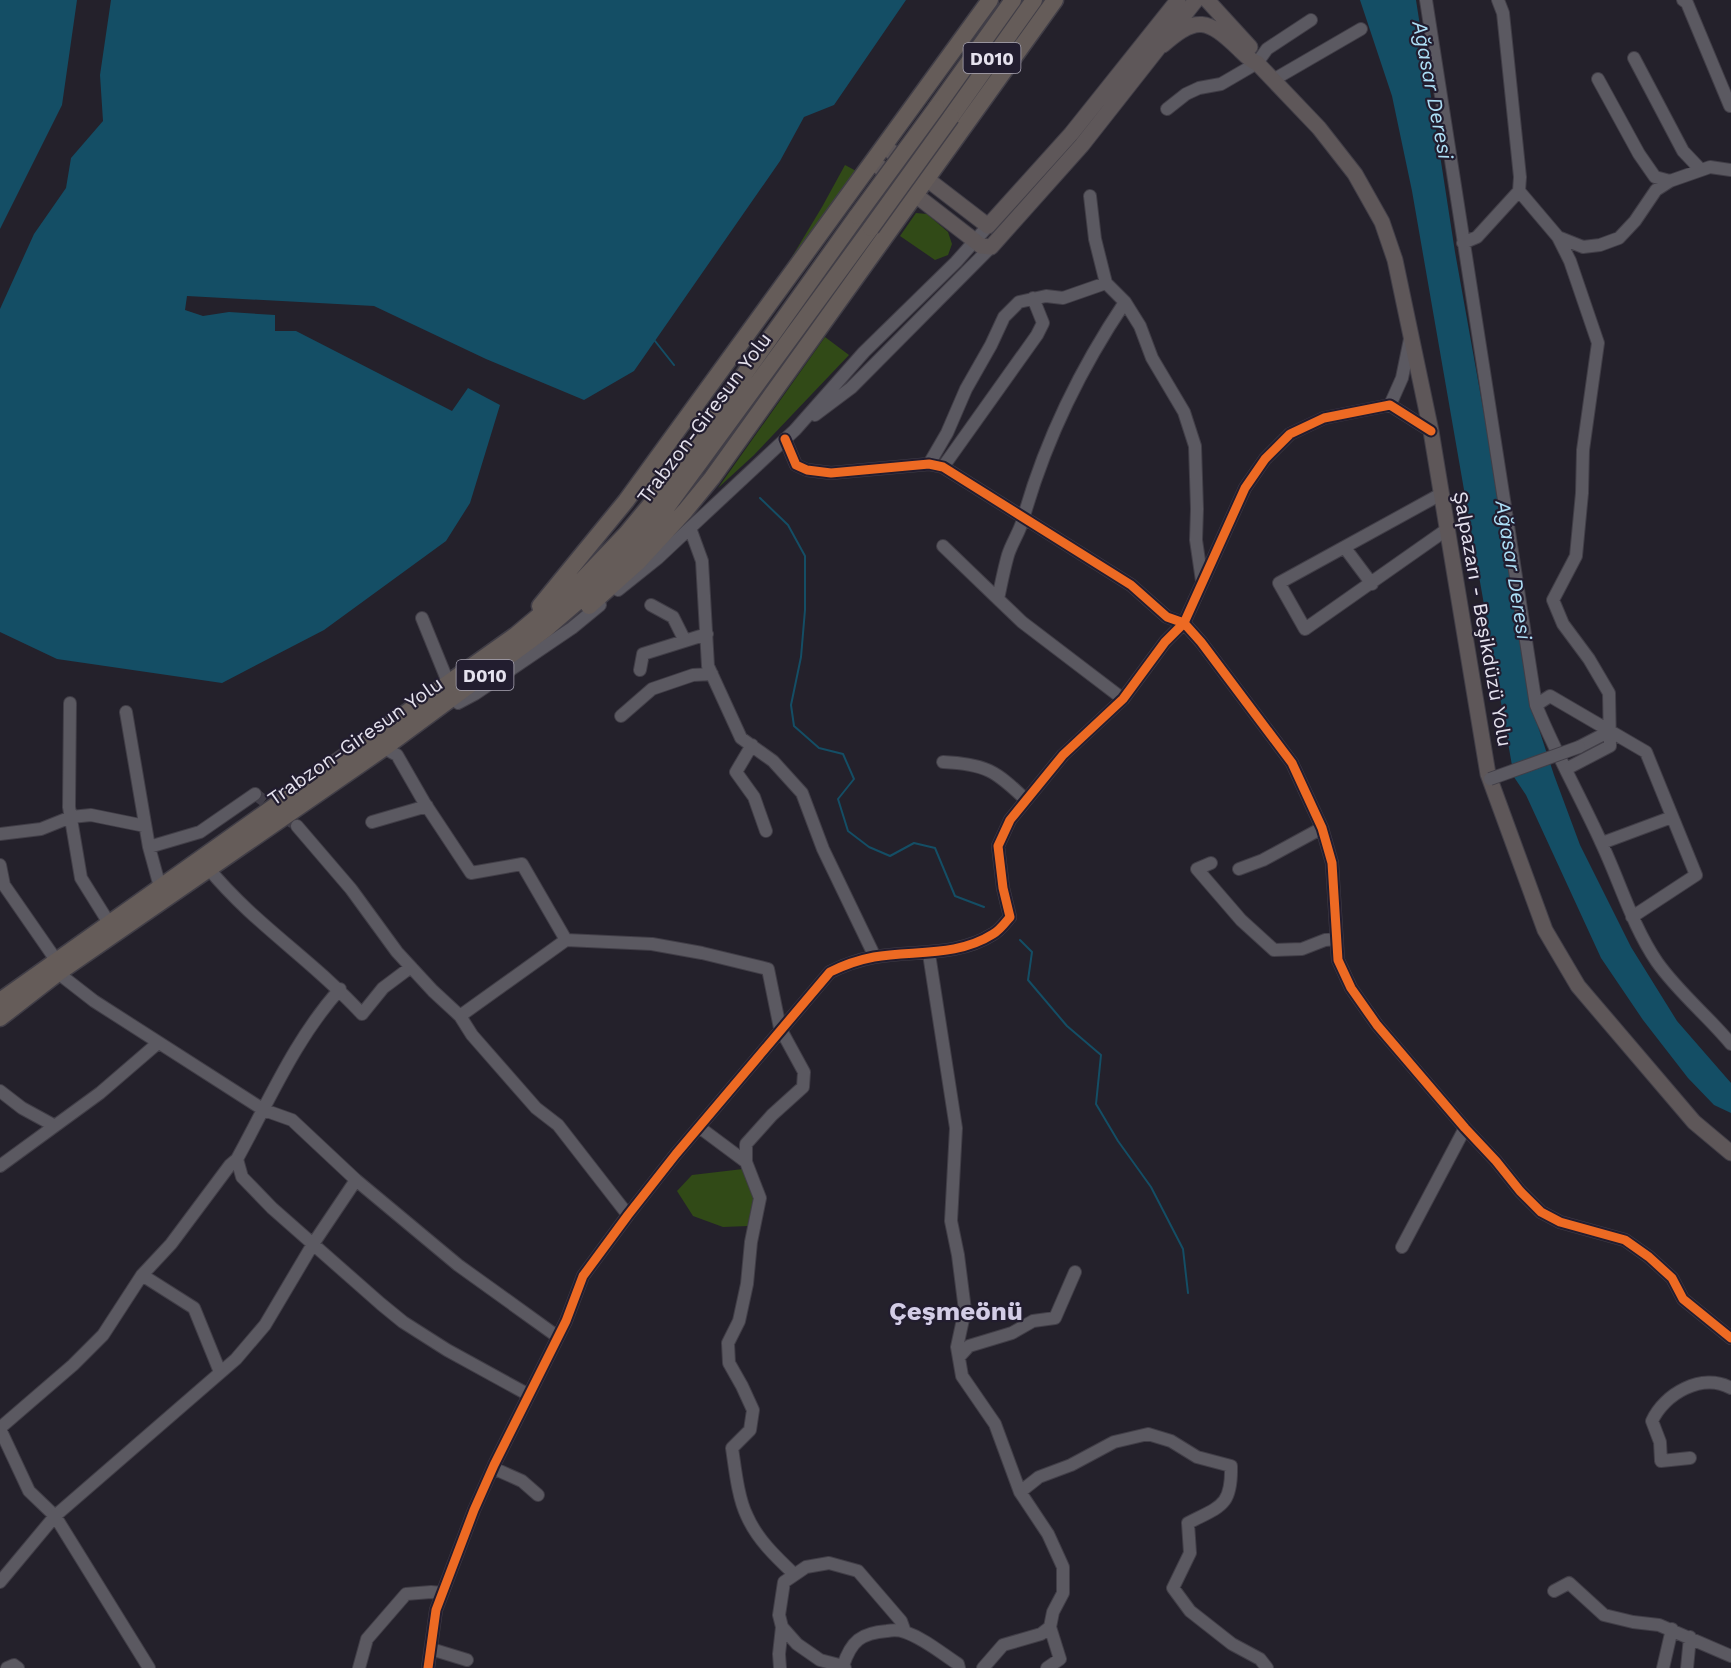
<svg xmlns="http://www.w3.org/2000/svg" width="1731" height="1668" font-family="'Work Sans',sans-serif">
	<rect width="100%" height="100%" fill="#24212b"/>
	<path fill="#314a17" d="M845,165l13,7 -80,108 44,-73z
		M916,213l11,1 21,18 4,12 -4,11 -13,5 -35,-24z
		M825,337l24,18 -95,100 -36,33z
		M743,1169l12,29 -7,28 -25,1 -30,-11 -16,-25 15,-16z"/>
	<path fill="#144e65" d="M0,0h77l-15,105 -62,124z
		M111,0h795l-72,105 -30,12 -24,44 -146,210 -50,29 -98,-41 -112,-53 -187,-10 -2,14 18,6 26,-4 46,3v16h21l156,80 16,-23 32,17 -30,98 -24,38 -122,89 -102,53 -165,-24 -57,-27v-323l34,-75 32,-46 5,-30 32,-37 -3,-46z
		M1360,0h56l39,252 31,173 44,277 24,73 26,70 51,102 46,74 54,62v30l-17,-8 -26,-27 -45,-58 -42,-62 -75,-163 -12,-18 -102,-586 -20,-95z"/>
	<g fill="none" stroke-linecap="round" stroke-linejoin="round">
		<path stroke="#144e65" stroke-width="2" d="M655,341l19,24
			M760,498l28,27 17,31v54l-4,47 -10,48 3,21 25,22 24,6 11,25 -16,20 10,32 21,16 21,9 24,-13 21,5 20,48 29,11
			M1020,940l12,12 -4,28 39,46 34,29 -5,49 22,37 33,46 32,62 5,44"/>
		<path stroke="#413e48" stroke-width="12" stroke-dasharray="12 6" stroke-linecap="butt" d="M255,794l42,32"/>
		<defs>
			<path id="minor" d="M1426,0l110,705c19,47 44,91 65,137 19,40 31,83 56,120 21,30 51,54 74,82
				M1683,0l4,3 43,103
				M1634,58l49,93 18,19
				M1598,79l41,75 16,23 15,4
				M1273,80l88,-51
				M1167,109l19,-15 13,-6 22,-4 36,-21 10,-14 44,-29
				M1519,191l39,46 25,10 17,-2 19,-7 16,-17 21,-31 14,-9 40,-14 21,3
				M1090,196l5,43 11,44 19,19 15,24 12,32 32,54 11,34 2,63 -1,31 6,41
				M1558,237l12,24 28,82 -15,107 -1,43 -6,63 -23,44 10,24 26,35 20,34 1,53 -44,23
				M1463,243l14,-6 42,-46 1,-14 -17,-164 -5,-13
				M1390,405l12,-27 8,-39
				M815,415l36,-27 140,-141
				M1431,431l-41,-26 -66,13 -34,16 -25,25 -20,29 -61,135 17,19 91,121 30,65 10,35 6,97 13,28 26,37 88,103 31,33 24,30 21,21 19,10 65,18 24,17 23,21 11,21 48,39
				M929,464l18,-31 19,-44 25,-44 13,-28 15,-15 27,-6 17,2 43,-15
				M943,467l94,-132 6,-12 -10,-25
				M1441,494l-162,89 26,46 141,-99
				M943,546l55,53
				M1345,548l27,36
				M618,590l40,-32 32,-30
				M651,605l22,12 12,24
				M422,618l26,64
				M640,670l3,-16 64,-20
				M1123,699l-101,-77 -24,-23c3,-15 6,-30 10,-44 4,-13 13,-25 16,-39 22,-77 56,-147 101,-214
				M70,703l-1,104 12,71 28,45
				M458,703l17,-9 97,-66 28,-23
				M1536,705l14,-9 96,56 50,123 -64,42
				M126,712l23,135 51,-15 55,-38
				M621,716l31,-27 41,-14 19,-1
				M752,745l-16,27 18,25 12,34
				M1579,747l31,-16
				M384,748l13,7 27,47 47,71 51,-9 44,76
				M943,762c43,2 53,9 83,38
				M372,822l55,-16
				M297,826l54,63 46,63 36,39 27,25 12,19 64,73 22,17 70,90
				M0,834l41,-5 30,-12 20,-2 54,11
				M1602,843l70,-26
				M149,847l11,40
				M1211,863l-14,6 44,51 33,30 28,-1 23,-9 11,-1
				M0,865l4,20 52,75
				M209,869c45,55 106,93 153,145l21,-26 28,-21
				M1239,869l24,-9 59,-32
				M929,954l27,174 -5,93 7,34 7,55 -8,37 5,29 33,48 25,68 28,42 15,33v26l-10,19 -3,15 -9,7 -38,11 -20,23
				M875,957l-52,-108 -21,-56 -29,-32 -32,-23 -33,-72 -6,-105 -12,-33 105,-98 69,-78 92,-90 32,-36
				M58,973l36,28 170,109 28,10 64,60 102,85 100,72
				M340,989c-45,50 -71,112 -103,170l5,18 30,31 109,96 22,18 44,28 82,45
				M460,1016l106,-76 86,4 50,9 66,16 12,59 24,44 -1,15 -31,28 -26,29v18
				M0,1091l22,17 33,18
				M699,1127l47,35 14,36 -9,44 -4,42 -8,37 -11,22 1,20 13,23 11,24 -3,20 -18,18c3,20 6,50 15,68 10,23 29,41 47,58
				M0,1166l100,-73 58,-50
				M1402,1247l63,-119
				M142,1275l52,33 26,64
				M959,1357l10,-11 43,-13 21,-12 22,-3 20,-46
				M0,1428l73,-63 30,-30 39,-60 29,-31 59,-79 7,-6
				M0,1429l29,62 26,25 94,152
				M1690,1458l-29,3 -1,-19 -8,-21c12,-27 50,-49 79,-33
				M493,1468l29,13 16,14
				M1020,1492l19,-15 32,-12 43,-23 34,-8 23,7 26,16 34,9c1,40 -10,40 -43,57l2,30 -17,35 17,23 42,33 28,15 7,9
				M0,1582l55,-66 181,-157 29,-34 48,-81 43,-64
				M1554,1591l15,-8 35,32 29,7 26,3 72,31
				M431,1649l36,11
				M843,1666c8,-25 18,-33 44,-35 6,-1 12,-1 18,1 20,7 36,21 53,32l1,4
				M7,1668l7,-3 4,3
				M359,1668l8,-29 39,-45 25,-2 11,1
				M428,1668l8,-58 38,-100 20,-45 72,-144 17,-45 45,-61 48,-61 154,-182c14,-7 28,-12 44,-15 40,-7 83,0 119,-23 6,-3 12,-11 17,-17l-7,-29 -5,-42 12,-26 53,-65 60,-56 42,-57 19,-19 -17,-6 -36,-32 -188,-118 -14,-3 -98,9 -24,-3 -11,-5 -11,-26
				M780,1668l-1,-14 3,-27
				M845,1668l-2,-2 -23,-6 -23,-16 -15,-17 -3,-12 5,-33 22,-15 23,-4 29,8 43,50 4,11
				M1047,1668l13,-9 -10,-32
				M1663,1668l9,-39
				M1687,1668l3,-31"/>
			<path id="major" d="M1207,0l43,47
				M1163,45c33,-30 45,-26 76,4 6,6 10,11 18,14l62,65 36,46 27,48 13,38 36,171 57,343 57,156 33,56 116,136 37,31
				M884,146l104,80 83,-92 107,-134
				M873,162l102,79 6,5 10,1 91,-102 114,-145"/>
			<path id="highway" d="M936,108l77,-108
				M951,117l83,-117
				M540,606l86,-105 364,-501
				M589,606l49,-44 47,-51 27,-33 343,-478
				M0,1001l516,-366 66,-55 44,-46 30,-36 201,-282
				M0,1018l58,-45 326,-225 163,-120 43,-37 77,-84 204,-279"/>
		</defs>
		<use href="#minor" stroke="#413e47" stroke-width="14"/>
		<use href="#major" stroke="#413e47" stroke-width="17"/>
		<use href="#highway" stroke="#413e47" stroke-width="19"/>
		<use href="#minor" stroke="#5b5961" stroke-width="12"/>
		<use href="#major" stroke="#5e5759" stroke-width="15"/>
		<use href="#highway" stroke="#655c59" stroke-width="16"/>
		<defs>
			<path id="minor-bridge" d="M1490,779l89,-32"/>
			<path id="highway-bridge" d="M857,216l79,-108
				M871,228l80,-111"/>
		</defs>
		<use href="#minor-bridge" stroke="#413e47" stroke-width="14" stroke-linecap="butt"/>
		<use href="#highway-bridge" stroke="#413e47" stroke-width="19" stroke-linecap="butt"/>
		<use href="#minor-bridge" stroke="#5b5961" stroke-width="12"/>
		<use href="#highway-bridge" stroke="#655c59" stroke-width="16"/>
		<defs>
			<path id="cycleway" d="M1431,431l-41,-26 -66,13 -34,16 -25,25 -20,29 -61,135 17,19 91,121 30,65 10,35 6,97 13,28 26,37 88,103 31,33 24,30 21,21 19,10 65,18 24,17 23,21 11,21 48,39
				M428,1668l8,-58 38,-100 20,-45 72,-144 17,-45 45,-61 48,-61 154,-182c14,-7 28,-12 44,-15 40,-7 83,0 119,-23 6,-3 12,-11 17,-17l-7,-29 -5,-42 12,-26 53,-65 60,-56 42,-57 19,-19 -17,-6 -36,-32 -188,-118 -14,-3 -98,9 -24,-3 -11,-5 -11,-26"/>
		</defs>
		<use href="#cycleway" stroke="#221d2f" stroke-width="13"/>
		<use href="#cycleway" stroke="#ed6a23" stroke-width="9"/>
	</g>
	<g text-anchor="middle" dominant-baseline="central" stroke-width="4.5" stroke-linejoin="round" paint-order="stroke">
		<g fill="#221d2f" stroke="#aaa7b5" stroke-width="1.5">
			<rect x="963.5" y="43" width="57" height="30" rx="4.5"/>
			<rect x="456.5" y="660" width="57" height="30" rx="4.5"/>
		</g>
		<g font-size="18" font-weight="bold" fill="#e5e2ee">
			<text x="992" y="58">D010</text>
			<text x="485" y="675">D010</text>
		</g>
		<g font-size="20" fill="#e5e2ee" stroke="#221d2f">
			<text transform="translate(704 418) rotate(-53)">Trabzon-Giresun Yolu</text>
			<text transform="translate(1483 619) rotate(80)">Şalpazarı - Beşikdüzü Yolu</text>
			<text transform="translate(355 741) rotate(-35)">Trabzon-Giresun Yolu</text>
		</g>
		<g font-size="21" font-style="italic" fill="#acdef5" stroke="#221d2f">
			<text transform="translate(1433 90) rotate(79)">Ağasar Deresi</text>
			<text transform="translate(1514 570) rotate(81)">Ağasar Deresi</text>
		</g>
		<g font-size="26" font-weight="bold" fill="#d3cde6" stroke="#221d2f">
			<text x="956" y="1311">Çeşmeönü</text>
		</g>
	</g>
</svg>
